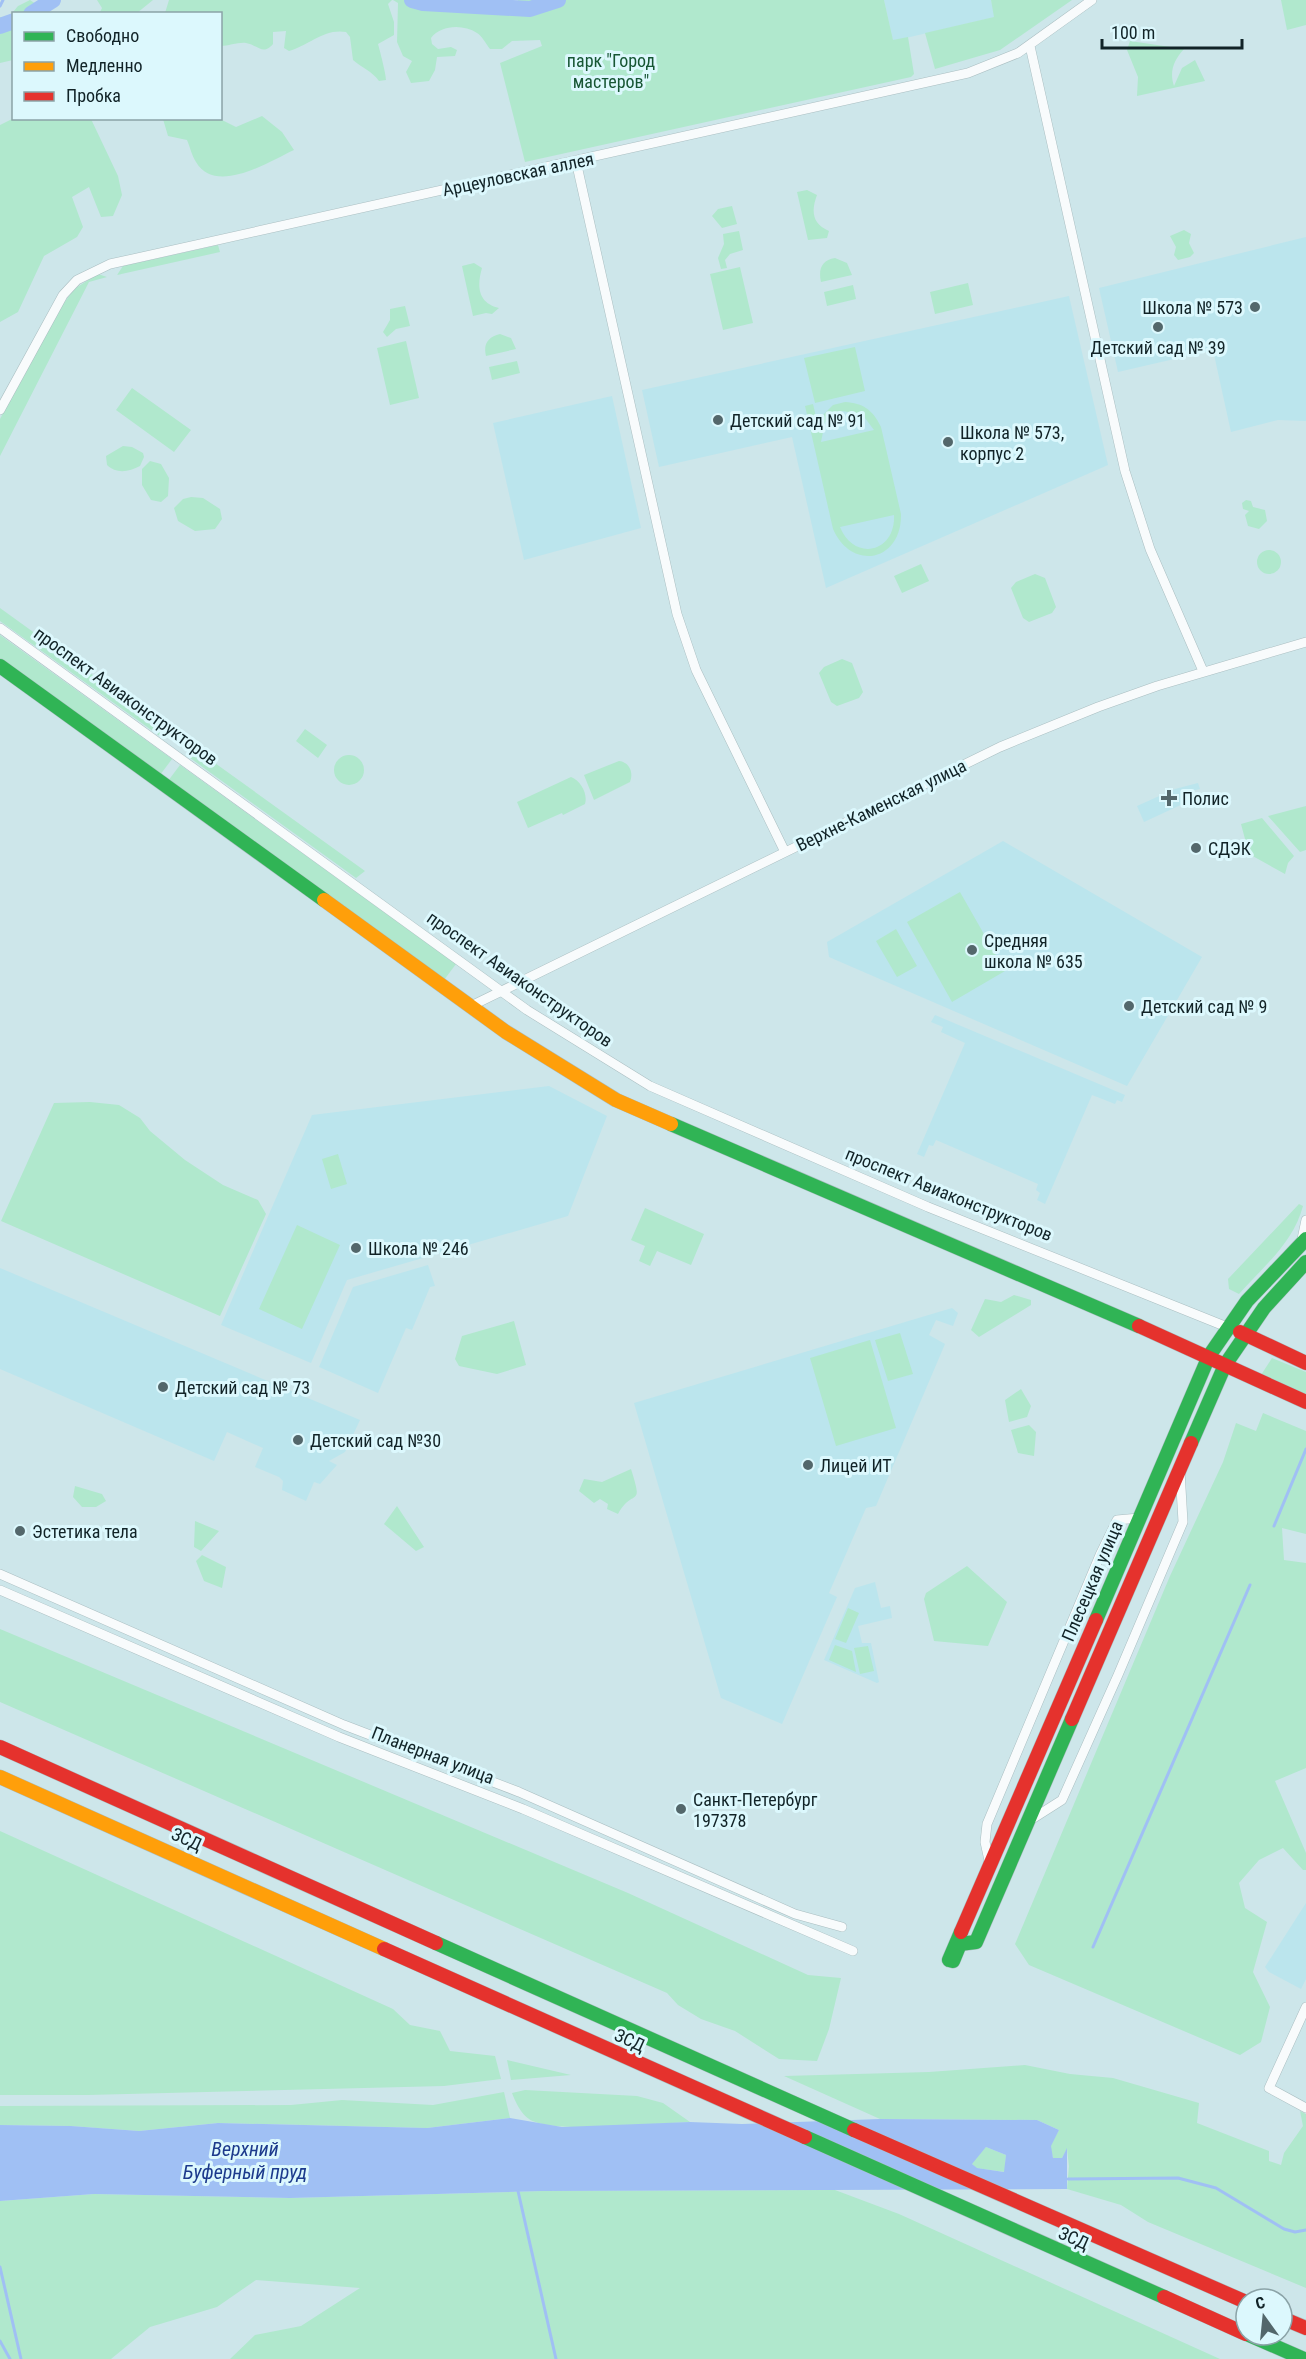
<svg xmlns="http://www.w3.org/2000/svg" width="1306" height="2359" font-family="'Roboto Condensed',sans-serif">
	<rect width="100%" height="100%" fill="#cde6ea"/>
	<path fill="#bbe5ed" d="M884,0h107l4,17 -102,24z
		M1306,237v184l-28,-1 -47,12 -18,-82 -95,22 -19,-84z
		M1069,296l39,169 -282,123 -34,-151 -133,30 -17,-77z
		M612,396l29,132 -117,32 -31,-137z
		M1198,783l2,6 -17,4 2,10 -41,19 -7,-16 38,-17z
		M1003,841l199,116 -75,129 -298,-129 -2,-15z
		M935,1015l190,80 -3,7 -5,-2 -2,4 -23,-9 -47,109 -8,-4 3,-7 -4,-3 2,-6 -102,-44 -3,6 -4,-1 -5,12 -7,-3 48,-111 -24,-11 2,-5 -12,-5z
		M549,1086l58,30 -39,100 -221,64 -36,83 -90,-38 91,-210z
		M428,1265l7,21 -5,1 -18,43 -6,-2 -28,65 -59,-26 34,-80z
		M0,1268l360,152 -15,32 -16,9 8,4 -17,19 -6,-2 -8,19 -24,-11 1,-9 -4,-4 -24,-10 8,-19 -36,-16 -13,29 -214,-92z
		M952,1308l6,5 -5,13 -17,-6 -7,15 16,9 -69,162 -10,2 -37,85 8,4 -55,127 -61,-26 -87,-295z
		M875,1582l6,26 9,-2 2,12 -34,8 4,17h9l8,39 -2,1 -53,-23 31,-72z
		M1306,1903v76l-5,10 -32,-17 -4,-5z"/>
	<path fill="#b0e8cd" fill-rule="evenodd" d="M30,0l19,13 -35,1 -1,46 -13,3v-46l8,1 10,-12z
		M97,0h56l-16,13 -38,1 3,-6z
		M169,0h223l-4,4 6,18v13l-16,9c2,7 8,30 8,36l-7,1c-7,-10 -17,-13 -26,-21l-3,-23 -4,-5c-21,-4 -37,13 -57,19l-5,-3 2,-17 -13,1v12c-10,12 -15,1 -27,-1 -7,-1 -18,3 -25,3l-1,-32 -55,-1z
		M393,0h93l7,6 12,-5 12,4 1,-5h366l9,40 15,-3 6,37 -3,3 -386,85 -25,-99 42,-17 -2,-6 -28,1 -10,8h-12c-4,-5 -8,-13 -13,-16 -14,-9 -36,-8 -46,5l1,6 6,5 13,-2 6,3 -2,6 -18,1 -2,13 -6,11 -18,2 -5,-11 6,-11 -9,-5 -6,-14 1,-39z
		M991,0h81l-72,50 -65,19 -10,-36 69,-16z
		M1281,0h25v25l-19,5z
		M1130,41l54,8c-10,11 -15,22 -10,37l8,-18 13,-8 10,21 -68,15 1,-19 -11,-27z
		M262,116l20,16 12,18c-24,11 -78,46 -98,12 -4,-6 -6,-15 -9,-22l-19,-4 -5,-17h57l16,8z
		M14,118l77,1 27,57 4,19 -9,21 -12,1 -12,-30 -17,10 11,30 -6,10 -33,19 -26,56 -18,10v-197z
		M807,190l10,5c-6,16 -5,29 12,36l-2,7 -19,2 -11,-48z
		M732,206l5,18 -15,4 -10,-12 6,-7z
		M1184,230l7,4 -2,9 5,10 -4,4 -12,3 -4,-5 2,-8 -6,-11z
		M739,231l4,19 -13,4 -5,6 2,8 -6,1 -3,-11 6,-14 -1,-10z
		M218,245l2,7 -103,23 6,-9z
		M835,258l12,5 5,12 -31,7c-3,-13 1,-22 14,-24z
		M474,263l8,5c-5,17 -5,35 17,40l-7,6 -6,-1 -13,3 -11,-50z
		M740,267l13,56 -30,7 -13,-56z
		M98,274l9,3 -18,5 -89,174v-37l51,-98 23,-32z
		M968,283l5,22 -38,9 -5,-22z
		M853,285l3,14 -29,7 -3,-14z
		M405,306l5,20 -14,3 -9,8 -4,-5 7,-12v-11z
		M500,334l11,4 5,11 -30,7c-3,-12 2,-19 14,-22z
		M406,341l13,57 -29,7 -13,-57z
		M855,347l10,44 -50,12 -11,-45z
		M517,361l3,12 -28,7 -3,-13z
		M132,388l59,42 -17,22 -58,-42z
		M845,402c18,1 28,8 36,25l20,87c1,47 -49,58 -68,15l-28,-123 8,-2 4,17 16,-16zM842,411l20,3 12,16 -53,12 4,-20zM894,515c2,38 -40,47 -54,12z
		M123,446l9,1 11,6 1,4 -4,9c-11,6 -24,8 -33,-1l-1,-9z
		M150,461l11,3 8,14 -1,18 -7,6 -10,-2 -9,-15v-16z
		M191,497l12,1 17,11 2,10 -7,10 -20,2 -17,-10 -4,-13 9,-9z
		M1246,500l5,1 2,6 12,3 2,11 -8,8 -11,-3 -3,-11 4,-4 -6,-2 -1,-6z
		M1257 562a12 12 0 1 1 24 0a12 12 0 1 1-24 0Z
		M921,564l8,17 -27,12 -8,-17z
		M1035,574l10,4 11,29 -4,6 -23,9 -6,-4 -12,-30 5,-6z
		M0,608l169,122 -8,7 -161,-116z
		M0,635l172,124 -12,16 -160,-116z
		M842,659l10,4 11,29 -4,6 -22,8 -6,-4 -12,-29 5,-6z
		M305,729l22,16 -9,13 -22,-17z
		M191,748h3l171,123 -9,7 -170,-123z
		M334 770a15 15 0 1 1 30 0a15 15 0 1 1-30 0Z
		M619,761c10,1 15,11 11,21l-36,18 -10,-25z
		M180,765l276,199 -12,16 -276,-199z
		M571,777c10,4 17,17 14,27l-22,11 -1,-2 -34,15 -11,-26z
		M1306,806v44l-6,2 -32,-36z
		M1262,818l32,38 -6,7 -3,11 -36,-20 -8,-30z
		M960,892l45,79 -53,31 -45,-80z
		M896,929l21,37 -20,11 -21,-36z
		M90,1102l29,3 21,13 10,13 35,29 38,25 35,15 8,14 -46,102 -219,-95 53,-118z
		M338,1154l9,30 -16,5 -9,-30z
		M1299,1204l4,2c-10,37 -38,59 -64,88l-10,-5 -1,-10z
		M645,1208l59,26 -13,31 -34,-14 -7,15 -11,-5 6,-15 -14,-6z
		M297,1225l43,20 -38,84 -43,-20z
		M1014,1295l17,5v5l-52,32 -8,-7 14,-31 16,3z
		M514,1321l12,44 -29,9 -38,-8 -4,-7 7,-23z
		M900,1333l13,41 -25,7 -13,-41z
		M870,1340l26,88 -60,18 -26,-88z
		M1272,1358l34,14v22l-45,-19z
		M1021,1389l10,17 -4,11 -18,5 -4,-22z
		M1263,1413l43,18v103l-24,-6 2,32 22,3v205l-31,13 31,72v17h-3l-20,-22 -24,12 -20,23 6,25 22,14 -14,50 17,35 -9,35 -21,13 -211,-90 -14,-21 155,-368 53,-114 13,-39 20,8z
		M1029,1425l7,7 -2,24 -16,-3 -7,-23z
		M631,1469c13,41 2,18 -13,45l-11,-5 1,-5 -8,-5 -6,4 -15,-12 5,-12 18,3z
		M75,1486l27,8 4,7 -10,6h-14l-9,-10z
		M397,1506l27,41 -8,4 -32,-27z
		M195,1521l24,10 -18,20 -7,-4z
		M202,1555l24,12 -4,21 -18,-7 -8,-20z
		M967,1566l40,36 -19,44 -54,-5 -10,-42 2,-6z
		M848,1608l11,5 -13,30 -11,-4z
		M0,1629l628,264 180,82 33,3 -12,51 -12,32 -38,-2 -44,-28 -34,-12 -23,-14 -11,-12 -667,-291z
		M835,1645l17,6 4,21 -27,-12z
		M868,1646l6,25 -14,3 -6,-26z
		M0,1831l393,178 17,16 30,6 10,20 45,5 6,23 -57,7 -356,9h-88z
		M507,2060l64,15 -60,5z
		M1025,2065l45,9 43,4 86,25 -2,20 72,28v10l12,4 3,-12 19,-27 -3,-15 6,3v174l-158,-66 -27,-17 -54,-16 2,-23 -2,-17 -5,9h-9l-3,-12 9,-16 -22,-10 -157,-1 -96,-43 145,-4z
		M525,2090l112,6 26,7 27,19c-32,1 -137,13 -161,-3 -8,-5 -14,-18 -17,-26z
		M504,2092l6,26 -83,10 -209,-5 -79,8 -68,-5 -71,-1v-19l291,-1 51,-5 91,5z
		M986,2147l20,8 -1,17 -29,-4 -5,-5z
		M835,2190l64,24 321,145h-990l25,-24 46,-9 59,-38 -104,-8 -39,27 -67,20 -39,32h-111v-158l94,-7 196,4 252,-7z"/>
	<path fill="#a0c0f4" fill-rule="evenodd" d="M510,2118l52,9 128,-5 52,2 138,-5 157,1 22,10 -8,16 2,12h9l5,-10v41l-525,2 -252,7 -196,-4 -94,7v-76l71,1 68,5 79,-8 209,5zM986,2147l20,8 -2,17 -27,-4 -5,-4z"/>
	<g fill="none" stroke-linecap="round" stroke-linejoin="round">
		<path stroke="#a0c0f4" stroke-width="3" d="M0,6l3,-6
			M1274,1526l32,-77
			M1093,1947l157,-362
			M1068,2179l110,-1 38,10 68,41 11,3 11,-2
			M518,2191l38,168
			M0,2267l21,92
			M0,2341l10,18"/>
		<path stroke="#a0c0f4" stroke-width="16" d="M412,0l11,3 107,6 28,-9
			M31,14l22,-14
			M0,26l14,-5"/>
		<defs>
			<path id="street" d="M1030,46l95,425 25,78 53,122
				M576,161l101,453 19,56 89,182
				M0,410l63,-115 14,-15 33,-16 858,-191 50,-20 74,-53
				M0,628l527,382 123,76 278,121 299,120
				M471,1006l529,-259 98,-40 59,-21 149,-44
				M1301,1244l5,-24
				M0,1574l344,151 175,67 276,122 47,13
				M0,1590l339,147 184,72 330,142
				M1029,1821l33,-21 56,-125 65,-153 -3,-51
				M990,1865l-5,-23 2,-18 113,-269 17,-35 22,-2
				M1306,2007l-37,81 37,20"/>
			<path id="fast" d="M0,666l324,234
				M671,1124l468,202
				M1191,1443l34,-78 39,-57 42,-46
				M1096,1620l113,-264 38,-55 59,-62
				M961,1932l-12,28 4,1 7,-17 16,-2 96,-223
				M436,1943l418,187
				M805,2137l359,160
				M1249,2335l55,24"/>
			<path id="slow" d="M324,900l182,132 110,68 55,24
				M0,1777l384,172"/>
			<path id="jam" d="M1139,1326l167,76
				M1240,1332l66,31
				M1072,1719l119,-276
				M0,1747l436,196
				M961,1932l135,-312
				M384,1949l421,188
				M854,2130l392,172
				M1164,2297l82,37
				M1282,2318l24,10"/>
		</defs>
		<use href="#street" stroke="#aabec1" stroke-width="10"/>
		<use href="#fast" stroke="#aabec1" stroke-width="15"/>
		<use href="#slow" stroke="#aabec1" stroke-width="15"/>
		<use href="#jam" stroke="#aabec1" stroke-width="15"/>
		<use href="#street" stroke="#f8fbfc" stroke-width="9"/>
		<use href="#fast" stroke="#30b455" stroke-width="14"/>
		<use href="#slow" stroke="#ff9f0a" stroke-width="14"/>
		<use href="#jam" stroke="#e5322d" stroke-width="14"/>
	</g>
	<g fill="#53676b" stroke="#dcf8fd" stroke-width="2">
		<circle cx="1255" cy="307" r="6"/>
		<circle cx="1158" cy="327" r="6"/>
		<circle cx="718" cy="420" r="6"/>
		<circle cx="948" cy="442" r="6"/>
		<path d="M1166 789h6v6h6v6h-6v6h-6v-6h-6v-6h6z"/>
		<circle cx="1196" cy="848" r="6"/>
		<circle cx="972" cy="950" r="6"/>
		<circle cx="1129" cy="1006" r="6"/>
		<circle cx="356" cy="1248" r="6"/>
		<circle cx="163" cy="1387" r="6"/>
		<circle cx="298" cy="1440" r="6"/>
		<circle cx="808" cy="1465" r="6"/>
		<circle cx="20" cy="1531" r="6"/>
		<circle cx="681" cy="1809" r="6"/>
	</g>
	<g text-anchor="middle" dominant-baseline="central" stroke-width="6" stroke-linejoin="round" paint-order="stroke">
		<g font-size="18" fill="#175634" stroke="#dcf8fd">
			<text x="611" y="60">парк "Город<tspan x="611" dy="21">мастеров"</tspan></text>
		</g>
		<g font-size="18" fill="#112327" stroke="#dcf8fd">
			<text transform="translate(518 174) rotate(-12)">Арцеуловская аллея</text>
			<text transform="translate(126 696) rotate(36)">проспект Авиаконструкторов</text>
			<text transform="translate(881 805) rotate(-26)">Верхне-Каменская улица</text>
			<text transform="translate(520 979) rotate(35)">проспект Авиаконструкторов</text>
			<text transform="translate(949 1194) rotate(22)">проспект Авиаконструкторов</text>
			<text transform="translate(1092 1581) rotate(-67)">Плесецкая улица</text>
			<text transform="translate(433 1755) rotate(21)">Планерная улица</text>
			<text transform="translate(187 1839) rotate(24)">ЗСД</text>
			<text transform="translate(630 2040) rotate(24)">ЗСД</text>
			<text transform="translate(1074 2238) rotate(24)">ЗСД</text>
		</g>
		<g font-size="18" fill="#112327" stroke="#dcf8fd" text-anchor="start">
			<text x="1243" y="307" text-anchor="end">Школа № 573</text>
			<text x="1158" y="347" text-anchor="middle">Детский сад № 39</text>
			<text x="730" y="420">Детский сад № 91</text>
			<text x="960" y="432">Школа № 573,<tspan x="960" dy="21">корпус 2</tspan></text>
			<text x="1182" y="798">Полис</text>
			<text x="1208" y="848">СДЭК</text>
			<text x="984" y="940">Средняя<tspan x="984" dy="21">школа № 635</tspan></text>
			<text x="1141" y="1006">Детский сад № 9</text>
			<text x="368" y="1248">Школа № 246</text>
			<text x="175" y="1387">Детский сад № 73</text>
			<text x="310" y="1440">Детский сад №30</text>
			<text x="820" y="1465">Лицей ИТ</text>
			<text x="32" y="1531">Эстетика тела</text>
			<text x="693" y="1799">Санкт-Петербург<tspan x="693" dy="21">197378</tspan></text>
		</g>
		<g font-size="20" font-style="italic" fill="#1c3a8c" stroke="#dcf8fd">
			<text x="245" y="2149">Верхний<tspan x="245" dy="23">Буферный пруд</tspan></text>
		</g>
	</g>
	<rect x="12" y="12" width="210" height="108" fill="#dcf8fd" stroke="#8ba3a7" stroke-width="1.5"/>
	<rect x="24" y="32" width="30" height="9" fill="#30b455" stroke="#8ba3a7" stroke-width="1.5"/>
	<text x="66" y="42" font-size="18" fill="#112327">Свободно</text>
	<rect x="24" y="62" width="30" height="9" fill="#ff9f0a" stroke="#8ba3a7" stroke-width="1.5"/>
	<text x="66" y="72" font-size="18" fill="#112327">Медленно</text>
	<rect x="24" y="92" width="30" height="9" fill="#e5322d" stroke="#8ba3a7" stroke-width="1.5"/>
	<text x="66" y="102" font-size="18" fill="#112327">Пробка</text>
	<g transform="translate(1264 2317) rotate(345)"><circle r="28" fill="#dcf8fd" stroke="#8ba3a7" stroke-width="1.5"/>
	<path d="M0-4.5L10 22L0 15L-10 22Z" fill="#53676b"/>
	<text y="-9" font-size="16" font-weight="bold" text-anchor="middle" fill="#112327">С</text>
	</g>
	<path d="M1102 39v9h140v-9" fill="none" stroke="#112327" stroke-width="3"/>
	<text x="1111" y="39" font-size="18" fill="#112327" stroke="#dcf8fd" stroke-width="4.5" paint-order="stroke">100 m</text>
</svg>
